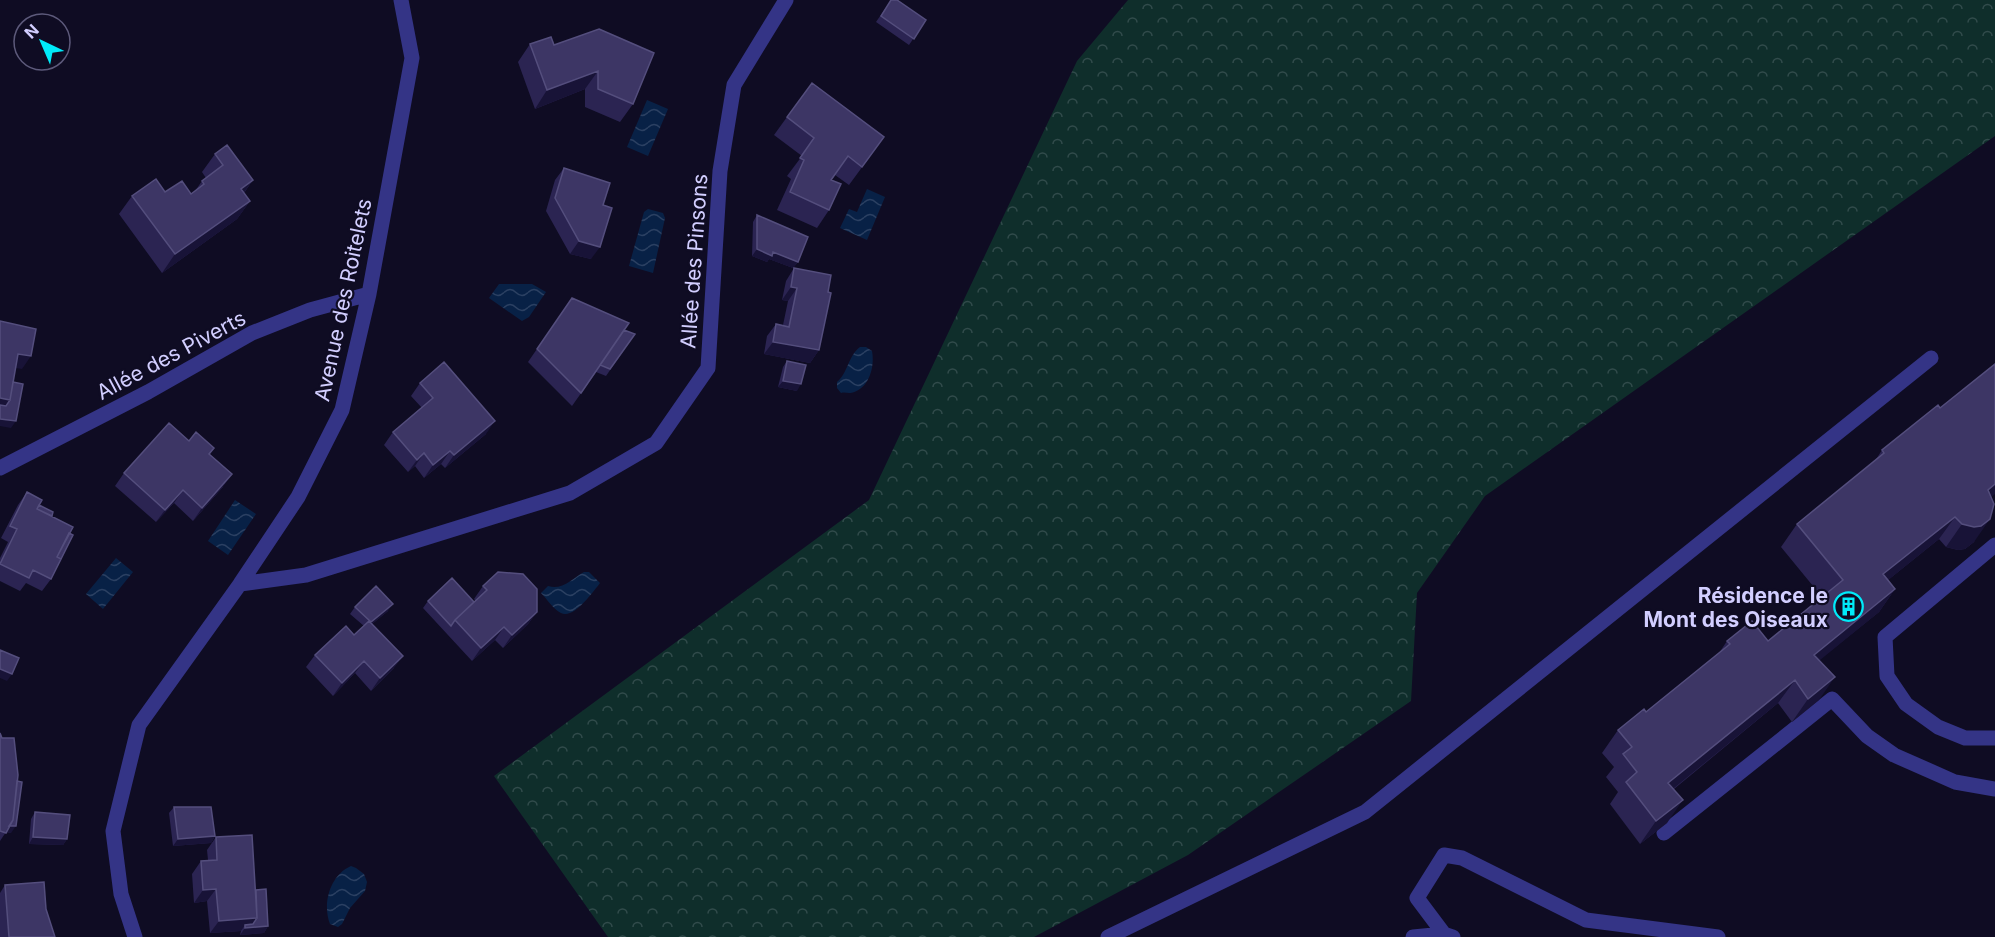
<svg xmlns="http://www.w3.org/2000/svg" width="1995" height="937" font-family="Inter,sans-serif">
	<defs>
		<pattern id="forest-crowns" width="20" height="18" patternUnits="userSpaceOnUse" patternTransform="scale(1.5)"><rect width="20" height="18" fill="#0f2e2b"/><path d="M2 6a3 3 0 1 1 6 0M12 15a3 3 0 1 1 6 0" fill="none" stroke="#314b4b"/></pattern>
		<pattern id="water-waves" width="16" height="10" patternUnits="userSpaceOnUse" patternTransform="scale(1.5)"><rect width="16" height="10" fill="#082146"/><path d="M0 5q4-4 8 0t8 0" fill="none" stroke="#2b4062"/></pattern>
	</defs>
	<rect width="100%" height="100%" fill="#0f0c23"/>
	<path fill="url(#forest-crowns)" d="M1128,0h867v136l-510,360 -68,97 -6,108 -223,154 -154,82h-426l-114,-161 375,-276 208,-439z"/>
	<path fill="url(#water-waves)" d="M647,100l21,9 -20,47 -21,-9z
		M867,189l18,8 -18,43 -27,-12 9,-19 8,3z
		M648,209l15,4 2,5 -12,55 -24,-7 15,-54z
		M499,284h33l14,8 -17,25 -7,4 -33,-23z
		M860,347h6l6,4c3,16 -3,39 -22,42 -3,0 -6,-1 -9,0l-4,-5v-6c11,-9 11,-26 23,-35z
		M235,500l21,14 -28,41 -20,-14z
		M116,558l17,14 -30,37 -17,-15z
		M584,572h5l11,11c-7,9 -27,37 -39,30 -8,-4 -14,-14 -20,-20l7,-7c14,5 25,-8 36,-14z
		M351,866l5,2 8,6 3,8 -2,9 -15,17 -8,16 -4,3 -8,-3c-8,-20 0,-49 21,-58z"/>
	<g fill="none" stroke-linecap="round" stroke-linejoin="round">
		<path stroke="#343486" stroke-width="15" d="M0,468l148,-76 104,-59 58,-23 59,-16
			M1995,545l-110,92 2,39 19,28 32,23 27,11h30
			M240,584l66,-9 264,-82 86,-50 52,-75 12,-197 14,-86 52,-85
			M1664,833l168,-134 35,37 27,19 61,27 40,7
			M135,937l-14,-43 -8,-63 26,-106 101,-141 58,-87 44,-87 27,-116 43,-236 -11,-58
			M1108,937l257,-125 566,-454
			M1413,937l31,-3
			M1453,937l-9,-3 -27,-36 27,-43 18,3 124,62 132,17"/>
	</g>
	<path fill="#2b2452" d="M891,0l35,20 -17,25 -33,-23z
		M599,29l34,75 -13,18 -35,-15v-18l-50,20 -17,-47 12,-18 24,1z
		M787,117l84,38 -22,30 -14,-10 -4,5 -2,30 -12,18 -40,-18 14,-31 -4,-3 15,-20 -28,-21z
		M215,154l38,26 -9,13 6,8 -13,18 -75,54 -43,-59 13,-18 33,-4 26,2 4,-3 7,-10 4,-3 -4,-6z
		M564,168l39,37 -12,54 -21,-5 -24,-43 9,-31z
		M757,215l41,47 -5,6 -24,-9 -2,3 -15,-6 1,-34z
		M794,268l34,24 -9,58 -9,13 -46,-9 3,-18 9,-12 7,1 5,-24 -6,-1 4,-19z
		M572,298l52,32 11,4 -29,42 -10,-4 -24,34 -44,-44z
		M787,361l10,30 -19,-4 5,-20z
		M420,383l66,51 -41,34 -4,-4 -17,14 -9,-12 -7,6 -24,-27 9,-13 29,-24 -11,-12z
		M1940,408l51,89 -17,45 -9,7 -7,1 -12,-3 -7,-8 -51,41 7,9 -16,23 -60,48v40l-27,22 -14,-19 -104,86 -7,34 -27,21 -30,-40 8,-12 -12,-15 8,-10 -12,-14 16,-23 28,-18 73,-59 8,-12h41l54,-44 -41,-50 16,-23 78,-63 7,-11z
		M189,441l25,7 -4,6 13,33 -30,34 -19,-18 -18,19 -41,-36 9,-13z
		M27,492l12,13 13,11 17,17 -18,46 -9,12 -16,-8 -6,8 -20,-10v-23l8,-16 -7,-4 17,-33z
		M483,586l54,26 -9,12 -25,24 -8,-8 -23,21 -49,-53 5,-7 46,1 2,-1 -2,-2z
		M355,607l33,4 -16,13 22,44 -23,23 -16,-18 -22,23 -27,-29 9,-12 39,-20 10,-9 -14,-12z
		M0,733l17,48 -6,52 -5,-1 -6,9z
		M174,807l41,29 -4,7 -38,3 -4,-33z
		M35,812l32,27 -4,6 -34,-1 2,-25z
		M216,837l40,53 12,36 -4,7 -24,2 1,-4 -31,2 -3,-32 -13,2 -2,-29 9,-13 7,-1 -1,-10z
		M5,885l41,24 9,28h-55v-44z"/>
	<path fill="#181337" d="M598,71l-13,18 -50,20 12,-19z
		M253,180l-13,18 1,-9z
		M250,201l-13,18 -75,54 13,-19z
		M579,241l21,6 -9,12 -21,-5z
		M757,249l16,3 25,10 -5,6 -24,-9 -2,3 -15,-6z
		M791,287l6,1 -9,13 -6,-1z
		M773,342l46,8 -9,13 -46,-9z
		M18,354l13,2 -9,13 -13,-2z
		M783,381l18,3 -4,7 -19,-4z
		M0,398l10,2 -10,13z
		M0,419l16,2 -5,7 -11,-2z
		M495,421l-9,13 -41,34 9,-13z
		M450,451l-9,13 -17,14 9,-13z
		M424,453l-9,13 -7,6 9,-12z
		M232,474l-9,13 -30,34 9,-13z
		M1995,484v10l-23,19 16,-23z
		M183,490l-9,13 -18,19 9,-12z
		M1955,517l-16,22 -72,58 16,-23z
		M1990,519l-16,23 -9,7 -7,1 -12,-3 16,-23z
		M1895,589l-16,23 -81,66 16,-23z
		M393,604l-5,7 -22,18 5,-7z
		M537,612l-9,12 -25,24 9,-13z
		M504,627l-9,13 -23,21 9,-13z
		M403,656l-9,12 -23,23 9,-13z
		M364,661l-9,12 -22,23 9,-13z
		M0,669l12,5 -5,7 -7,-3z
		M1835,677l-16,23 -27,22 16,-23z
		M1795,680l-17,23 -126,103 16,-23z
		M1683,800l-16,23 -27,21 16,-23z
		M8,826h8l-5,7 -7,-1z
		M215,836l-4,7 -38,3 5,-7z
		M33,837l34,2 -4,6 -34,-1z
		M216,889l-9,12 -13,2 9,-13z
		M257,918l11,8 -4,7 -24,2 5,-7v-3l-4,6 -31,2 9,-12z"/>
	<path fill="#3d3665" stroke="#544e7d" stroke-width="1.5" d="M891,0h6l29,20 -12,19 -33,-23z
		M599,29l55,24 -21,51 -35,-15v-18l-51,19 -17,-46 21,-7 3,8z
		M812,83l72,54 -22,30 -14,-11 -17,24 10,4 -12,26 -39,-18 14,-32 -4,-2 14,-20 -27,-21z
		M227,145l26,35 -12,9 9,12 -75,53 -43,-58 24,-17 9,13 17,-11 9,13 13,-10 -2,-3 21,-16 -8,-11z
		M564,168l46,15 -7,22 9,3 -12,39 -21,-6 -24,-43z
		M757,215l51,22 -10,25 -25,-10 -1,4 -15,-7z
		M794,268l37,7 -3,17 3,1 -12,57 -46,-8 3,-18 13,3 8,-39 -6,-1z
		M572,298l57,25 -48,70 -44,-44z
		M0,321l36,8 -5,27 -13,-2 -8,46 -10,-2z
		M624,330l11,4 -25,35 -10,-4z
		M787,361l19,4 -5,19 -18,-3z
		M444,362l51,59 -41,34 -4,-4 -17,14 -9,-12 -7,7 -24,-28 40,-34 -13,-15z
		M1995,364v120l-7,6 6,14 -4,15 -9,7 -7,1 -12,-3 -7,-7 -72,57 12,15 -81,66 21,22 -27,22 -13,-19 -127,103 15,17 -27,21 -30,-39 11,-10 -14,-18 9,-7 -14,-17 26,-21 2,3 84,-68 -3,-3 25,-20 16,20 75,-61 -46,-56 87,-71 -2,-3 56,-45 2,3z
		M13,382l10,2 -7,37 -16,-2v-14l6,1 4,-6z
		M169,423l20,18 7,-9 18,16 -5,6 23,20 -30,34 -19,-18 -18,20 -41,-37z
		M27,492l15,8 -5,9 36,18 -16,30 4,2 -10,20 -18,-9 -4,8 -29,-14 17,-35 -7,-3z
		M39,505l14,7 -1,4 -15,-7z
		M69,533l4,2 -12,24 -4,-2z
		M498,572l25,2 14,15v23l-25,23 -8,-8 -23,21 -26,-28 32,-30 -4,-4z
		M452,578l22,24 -19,18 -4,6 -23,-25z
		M376,586l17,18 -22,18 -16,-15z
		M369,621l34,35 -23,22 -16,-17 -22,22 -27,-28 31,-29 8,9z
		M0,650l19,8 -7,16 -12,-5z
		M0,733l2,5h12l4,37 -5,45 -7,13 -6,-2z
		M17,781l5,1 -6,44h-7l4,-6z
		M174,807h37l4,29 -37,3z
		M35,812l35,3 -3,24 -34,-2z
		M252,835l5,83 -38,3 -3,-32 -13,1 -2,-29 16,-1 -1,-23z
		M44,882l2,27 9,28h-46l-4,-52z
		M266,889l2,37 -23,2v-3l8,-1 4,-6 -1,-28z"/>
	<defs>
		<symbol id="building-ring" viewBox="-11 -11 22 22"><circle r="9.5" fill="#0f0c23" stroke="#00ebf9" stroke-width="1.5"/><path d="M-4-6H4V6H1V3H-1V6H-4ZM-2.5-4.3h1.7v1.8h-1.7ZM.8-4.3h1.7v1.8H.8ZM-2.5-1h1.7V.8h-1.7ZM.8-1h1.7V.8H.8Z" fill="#00ebf9"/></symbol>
	</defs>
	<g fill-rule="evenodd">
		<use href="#building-ring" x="1832" y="590" width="33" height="33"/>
	</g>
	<g text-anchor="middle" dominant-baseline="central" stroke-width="4.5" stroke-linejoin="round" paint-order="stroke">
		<g font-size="21" fill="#d2ceff" stroke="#0f0c23">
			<text transform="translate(694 261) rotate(-86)">Allée des Pinsons</text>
			<text transform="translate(343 300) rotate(-78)">Avenue des Roitelets</text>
			<text transform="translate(171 355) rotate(-28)">Allée des Piverts</text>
		</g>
		<g font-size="21" font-weight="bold" fill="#d2ceff" stroke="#0f0c23" text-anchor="end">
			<text x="1828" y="595">Résidence le<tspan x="1828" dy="24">Mont des Oiseaux</tspan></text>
		</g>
	</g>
	<g transform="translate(42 42) rotate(316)"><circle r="28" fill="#0f0c23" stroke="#5d5a7b" stroke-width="1.5"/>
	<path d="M0-4.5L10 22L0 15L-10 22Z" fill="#00ebf9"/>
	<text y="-9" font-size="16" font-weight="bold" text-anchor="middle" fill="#d2ceff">N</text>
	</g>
</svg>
